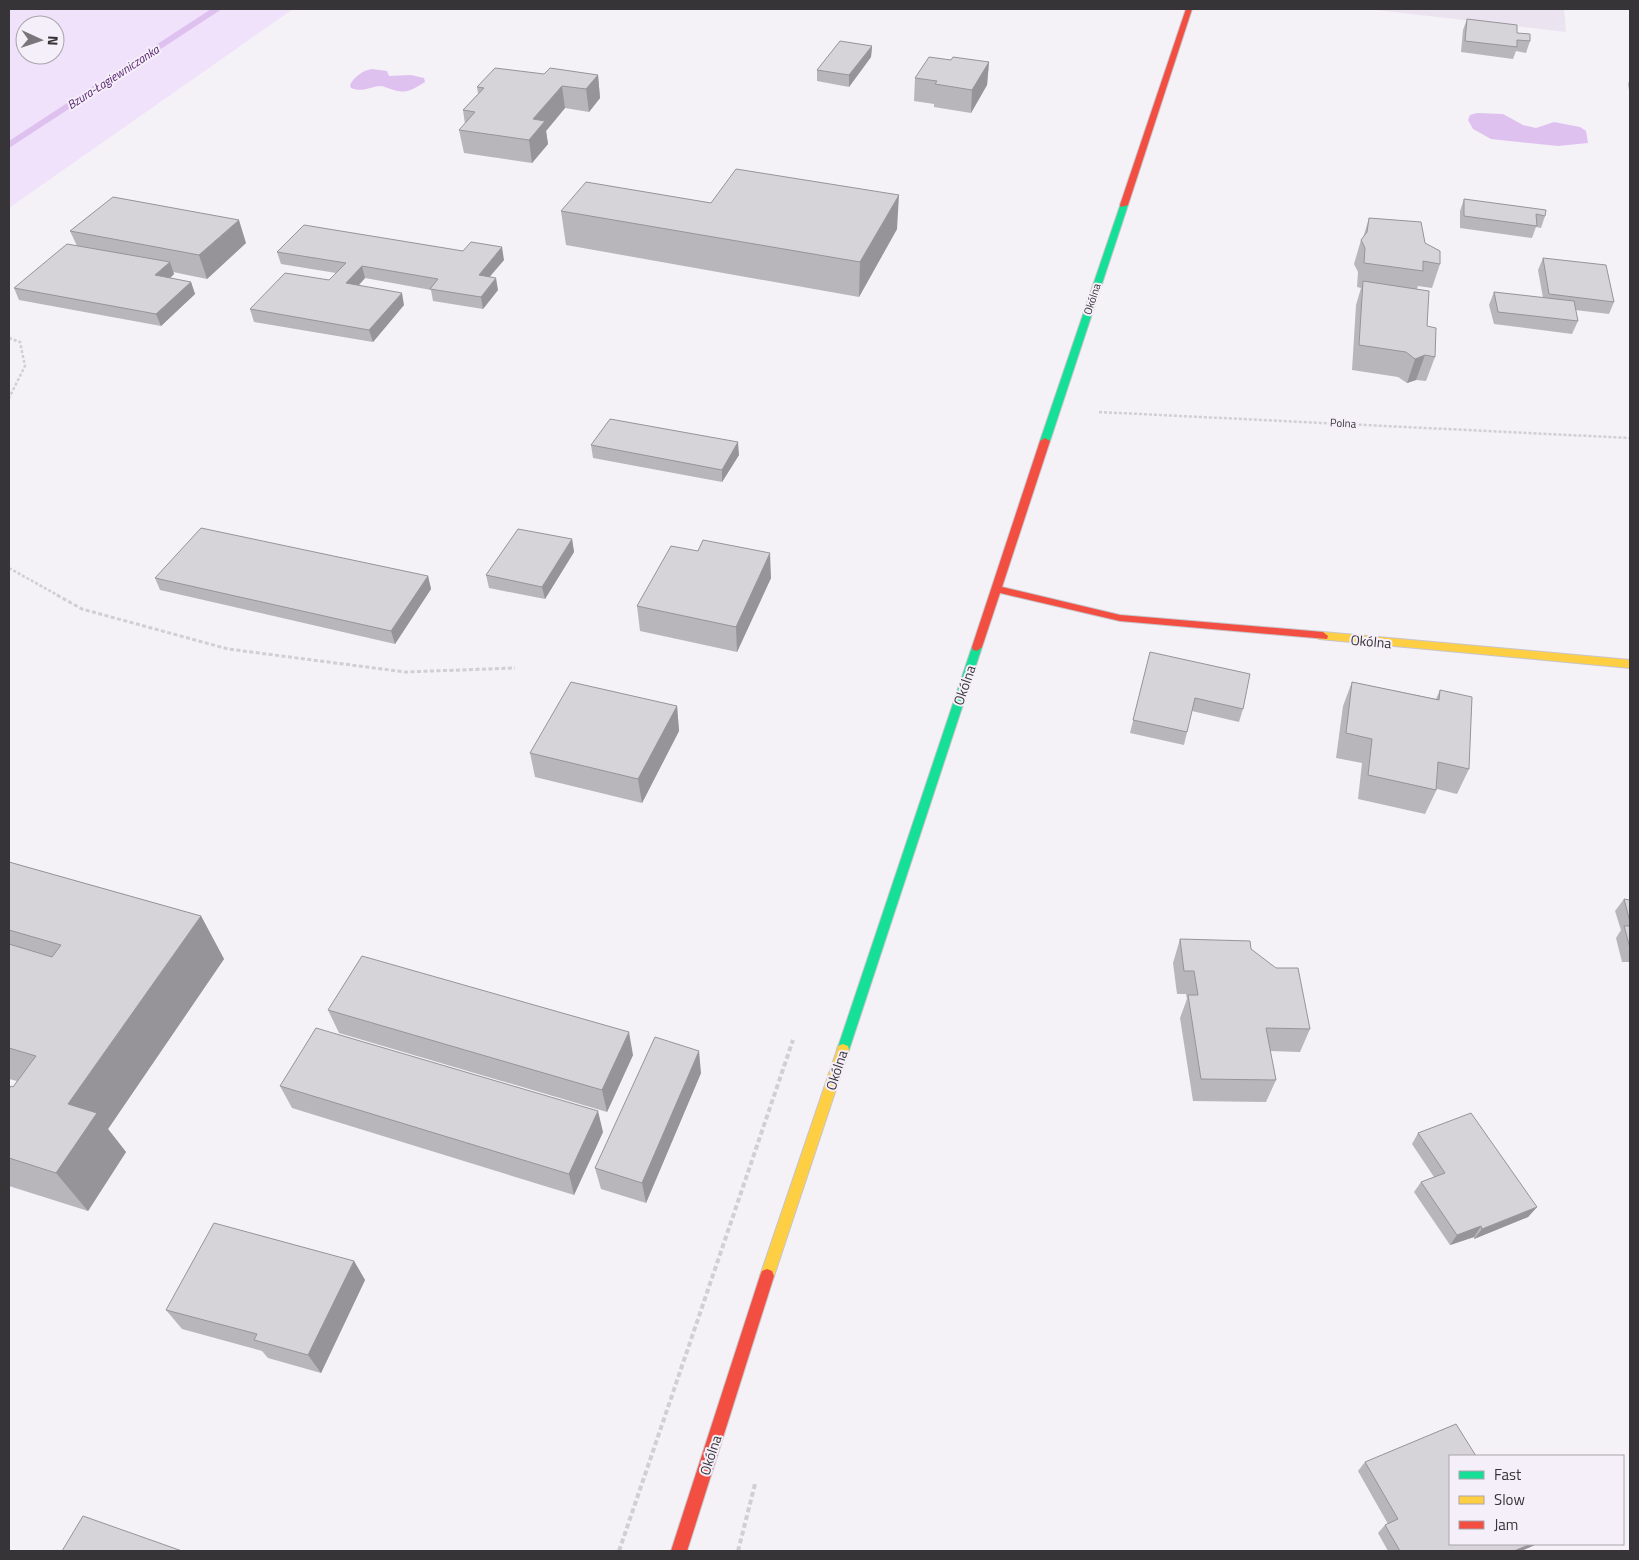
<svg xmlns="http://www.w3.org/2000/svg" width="1639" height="1560" font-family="'Titillium Web',sans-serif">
	<rect width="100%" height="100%" fill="#f4f1f7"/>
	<path fill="#ebe4f0" d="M1368,9h196l2,23z"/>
	<path fill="#f1e2fb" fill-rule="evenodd" d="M9,9h284l-284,199zM25,25h30v30h-30z"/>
	<path fill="#dfc1f0" d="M372,69l15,2 2,5 22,-1 13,3 1,4c-20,13 -23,11 -43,4 -12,0 -18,7 -31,2l-1,-3c4,-8 13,-15 22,-16z
		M1477,113l26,1 20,11 13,3 18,-6 26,5 6,4 2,12 -30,3 -67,-7 -18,-10 -5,-9 2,-5z"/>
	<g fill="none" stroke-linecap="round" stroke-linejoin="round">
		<path fill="#dfc1f0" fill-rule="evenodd" d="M211,9h11l-213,139v-7z"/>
		<defs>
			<path id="fast" d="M1121,203l7,2 -78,236 -2,2h-6l-2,-2z
				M977,643l5,4 -133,403 -1,4 -5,2 -5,-2 -1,-4 135,-403z"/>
			<path id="slow" d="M1323,632l307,28v8l-311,-29 -1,-3z
				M843,1044l5,2 1,4 -75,226 -2,5 -5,2 -5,-2 -2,-5 77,-226 1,-4z"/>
			<path id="jam" d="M1186,9h6l-64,196 -7,2 -1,-2z
				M1045,438l5,3 -48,146 118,28 203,17 5,4 -1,3 -207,-18 -120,-28 -18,54 -5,4 -4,-1 -1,-3 68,-206z
				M767,1269l5,2 2,5 -87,275h-16l89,-275 2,-5z"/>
		</defs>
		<use href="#fast" stroke="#c7c4c9" stroke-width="2"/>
		<use href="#slow" stroke="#c7c4c9" stroke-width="2"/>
		<use href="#jam" stroke="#c7c4c9" stroke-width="2"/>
		<path stroke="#d1cfd2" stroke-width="2.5" stroke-dasharray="3 2" stroke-linecap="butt" d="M9,338l11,4 5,24 -16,32
			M1099,412l531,26
			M9,568l50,28"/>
		<path stroke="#d1cfd2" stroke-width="3" stroke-dasharray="4 2.5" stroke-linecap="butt" d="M57,595l25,14 146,40 177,23 110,-4"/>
		<path stroke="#d1cfd2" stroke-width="4" stroke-dasharray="5 3" stroke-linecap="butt" d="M619,1551l174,-511
			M738,1551l17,-67"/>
		<use href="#fast" fill="#16e098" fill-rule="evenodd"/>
		<use href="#slow" fill="#ffcf43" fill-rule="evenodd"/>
		<use href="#jam" fill="#f24e42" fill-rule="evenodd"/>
	</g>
	<path fill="#b8b6bb" d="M1467,19l50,14 13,8 -4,12 -10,-2 -3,8 -52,-7 2,-22z
		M872,46l-1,11 -22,30 -32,-6v-11z
		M951,60l38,2 -2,23 -16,28 -37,-6v-3l-20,-3 1,-23z
		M544,74l54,1 2,23 -11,14 -24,-4 -19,23 2,13 -16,19 -68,-10 -5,-23 6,-6 -2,-14 15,-16 -1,-7z
		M1630,79v17l-2,-12z
		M1464,199l81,17 -4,12 -5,-1 -4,11 -72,-10v-17z
		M711,203l186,26 -38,68 -293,-52 -5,-34z
		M1369,218l56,25 15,21 -8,24 -14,-2 -1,3 18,68 -9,24 -10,-1 -9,3 -9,-6 -46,-7 4,-65 5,-17 -4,-1 1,-15 -4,-8 7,-24 2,-2z
		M70,231l176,12 -39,36 -34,-7 1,2 -4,4 21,4 4,12 -34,32 -142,-26 -5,-12 63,-42z
		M277,252l227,8 -14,16 8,14 -15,19 -50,-8 -2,-11 -66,-12 -6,7 45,20 -31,37 -119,-20 -4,-13 79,-29 7,-7 -55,-9z
		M1543,258l71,44 -5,12 -34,-4 3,11 -6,13 -78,-10 -5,-19 5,-13 49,6 -5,-28z
		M591,445l148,10 -17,27 -129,-24z
		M572,539l2,13 -29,47 -56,-11 -3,-13z
		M428,576l3,13 -36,55 -235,-54 -5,-12z
		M771,578l-34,74 -97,-21 -3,-25z
		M1150,652l93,57 -4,13 -47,-11 -8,34 -54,-12z
		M1352,682l84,17 4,-9 29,79 -12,25 -20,-5 -12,25 -67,-15 4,-36 -26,-5 7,-52z
		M677,706l2,25 -37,72 -107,-26 -5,-24z
		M9,862l192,54 23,43 -116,170 18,23 -38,59 -79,-25v-97l4,-2 4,-6 -8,-2z
		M1624,899l6,1v67l-1,-5h-7l-6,-24 5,-8 -6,-19z
		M1180,939l71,10 59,80 -10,23 -30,-1 6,29 -10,22 -73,-1 -13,-83 7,-19 -1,-5h-9l-4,-31z
		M328,1010l305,45 -26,57 -268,-79z
		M701,1073l-55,130 -45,-14 -6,-21z
		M280,1086l323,46 -29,63 -282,-87z
		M1418,1133l119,74 -9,10 -54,22v-2l-24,8 -36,-53 7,-10 13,-5 -22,-33z
		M354,1261l11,19 -44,93 -53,-15 -6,-7 -80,-22 -16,-19z
		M1450,1456l85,89 -14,6h-133l-10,-18 7,-8 3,-1 -30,-53 7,-9z"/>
	<path fill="#969498" d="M872,46l-1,11 -22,30v-12z
		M989,62l-2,23 -16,28 1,-23z
		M598,75l2,23 -11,14 -3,-23z
		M562,86l3,22 -19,23 2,13 -16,19 -3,-23 4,-21z
		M899,195l-2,34 -38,68 1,-35z
		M239,220l7,23 -39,36 -8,-24z
		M502,247l2,13 -23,27 -2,-12z
		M170,262l4,12 -14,14 -5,-13z
		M362,266l3,12 -16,18 -3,-13z
		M496,278l2,12 -15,19 -2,-12z
		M191,282l4,12 -34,32 -5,-12z
		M402,293l2,12 -31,37 -4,-12z
		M1425,355l-9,25 -9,3 8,-24z
		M738,442l1,13 -17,27v-12z
		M572,539l2,13 -29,47 -3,-12z
		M770,553l1,25 -34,74 -1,-25z
		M428,576l3,13 -36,55 -4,-13z
		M677,706l2,25 -37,72 -4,-24z
		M201,916l23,43 -116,170 18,23 -38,59 -32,-38 12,-69z
		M629,1032l4,23 -26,57 -5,-22z
		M699,1051l2,22 -55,130 -4,-20z
		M598,1111l5,21 -29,63 -5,-21z
		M1537,1207l-9,10 -54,22 8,-10z
		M1481,1226l-7,11 -24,8 7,-10z
		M354,1261l11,19 -44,93 -13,-18z
		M1531,1544h6l-16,7h-7z"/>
	<path fill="#d6d4d9" stroke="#969498" d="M1467,19l50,6v8l13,1v7l-13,-1v7l-52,-6z
		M840,41l32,5 -23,29 -32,-5z
		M929,57l22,3 2,-3 36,5 -17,28 -37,-6 2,-3 -22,-3z
		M495,68l49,6 6,-6 48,7 -12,14 -24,-3 -29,33 12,2 -16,19 -70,-10 16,-18 -12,-2 21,-22 -7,-1z
		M736,169l163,26 -39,67 -299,-51 25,-29 125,21z
		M113,197l126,23 -40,35 -129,-24z
		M1464,199l82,11 -1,6 -9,-2 1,12 -73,-10z
		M1369,218l52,4 4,21 15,8v13l-17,-3v10l-59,-8 1,-15 -4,-8 6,-8z
		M304,225l159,26 8,-9 31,5 -23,28 17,3 -15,19 -51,-8 8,-10 -76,-13 -16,17 56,10 -33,37 -119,-21 35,-36 44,7 17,-17 -69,-11z
		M67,244l103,18 -15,13 36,7 -35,32 -142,-26z
		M1543,258l63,7 8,37 -65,-8z
		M1363,281l66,10 -2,35 9,2 -1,29 -10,-2 -10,4 -9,-7 -47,-7z
		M1494,292l80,9 4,20 -80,-9z
		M610,419l128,23 -16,28 -131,-25z
		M201,528l227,48 -37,55 -236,-53z
		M518,529l54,10 -30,48 -56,-12z
		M703,540l67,13 -34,74 -99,-21 34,-60 27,5z
		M1150,652l100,22 -7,35 -48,-11 -8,34 -54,-12z
		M571,682l106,24 -39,73 -108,-26z
		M1352,682l87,18 1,-10 32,7 -3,72 -31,-7 -2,28 -68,-15 4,-36 -26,-6z
		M9,862l192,54 -133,188 29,9 -41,60 -47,-15v-69l2,-3 2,1 23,-31 -27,-8v-104l43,13 9,-12 -52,-15z
		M1624,899l6,1v22z
		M1624,926h6v22z
		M1180,939l70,2 1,8 25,19h22l12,61 -44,-1 10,52 -75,-1 -13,-84h10l-4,-24h-10z
		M362,956l267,76 -27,58 -274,-80z
		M316,1028l282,83 -29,63 -289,-88z
		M655,1037l44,14 -57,132 -47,-15z
		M1471,1113l66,94 -55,22 -1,-3 -24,9 -36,-53 24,-9 -27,-40z
		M214,1223l140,38 -46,94 -54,-15 3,-6 -91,-24z
		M1456,1424l20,32h-26v88h81l-17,7h-114l-15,-26 13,-6 -33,-57z
		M83,1516l99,35h-120z"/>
	<g text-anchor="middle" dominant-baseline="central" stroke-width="4" stroke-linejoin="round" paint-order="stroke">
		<g font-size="11" fill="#363437" stroke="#f5eff9">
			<text transform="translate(1092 299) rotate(-72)">Okólna</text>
			<text transform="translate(1343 423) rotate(3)">Polna</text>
		</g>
		<g font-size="12" font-style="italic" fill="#592770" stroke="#f5eff9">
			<text transform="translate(113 77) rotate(-33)">Bzura-Łagiewniczanka</text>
		</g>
		<g font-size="14" fill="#363437" stroke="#f5eff9">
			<text transform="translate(1371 641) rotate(5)">Okólna</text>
			<text transform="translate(964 685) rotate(-71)">Okólna</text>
			<text transform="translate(836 1070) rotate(-72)">Okólna</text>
			<text transform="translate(710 1455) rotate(-72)">Okólna</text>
		</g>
	</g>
	<rect width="1639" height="1560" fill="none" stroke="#363437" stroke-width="20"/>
	<rect x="1449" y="1455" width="175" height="90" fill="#f5eff9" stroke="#a9a4ab"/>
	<rect x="1459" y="1471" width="25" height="8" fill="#16e098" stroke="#a9a4ab"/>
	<text x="1494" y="1480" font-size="15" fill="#363437">Fast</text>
	<rect x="1459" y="1496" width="25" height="8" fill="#ffcf43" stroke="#a9a4ab"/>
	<text x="1494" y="1505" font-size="15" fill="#363437">Slow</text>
	<rect x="1459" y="1521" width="25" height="8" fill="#f24e42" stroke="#a9a4ab"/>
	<text x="1494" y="1530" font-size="15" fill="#363437">Jam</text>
	<g transform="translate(40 40) rotate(93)"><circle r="24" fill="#f5eff9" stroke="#a9a4ab"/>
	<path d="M0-4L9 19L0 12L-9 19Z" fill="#78767a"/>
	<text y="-8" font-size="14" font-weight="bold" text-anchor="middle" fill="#363437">N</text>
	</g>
</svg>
